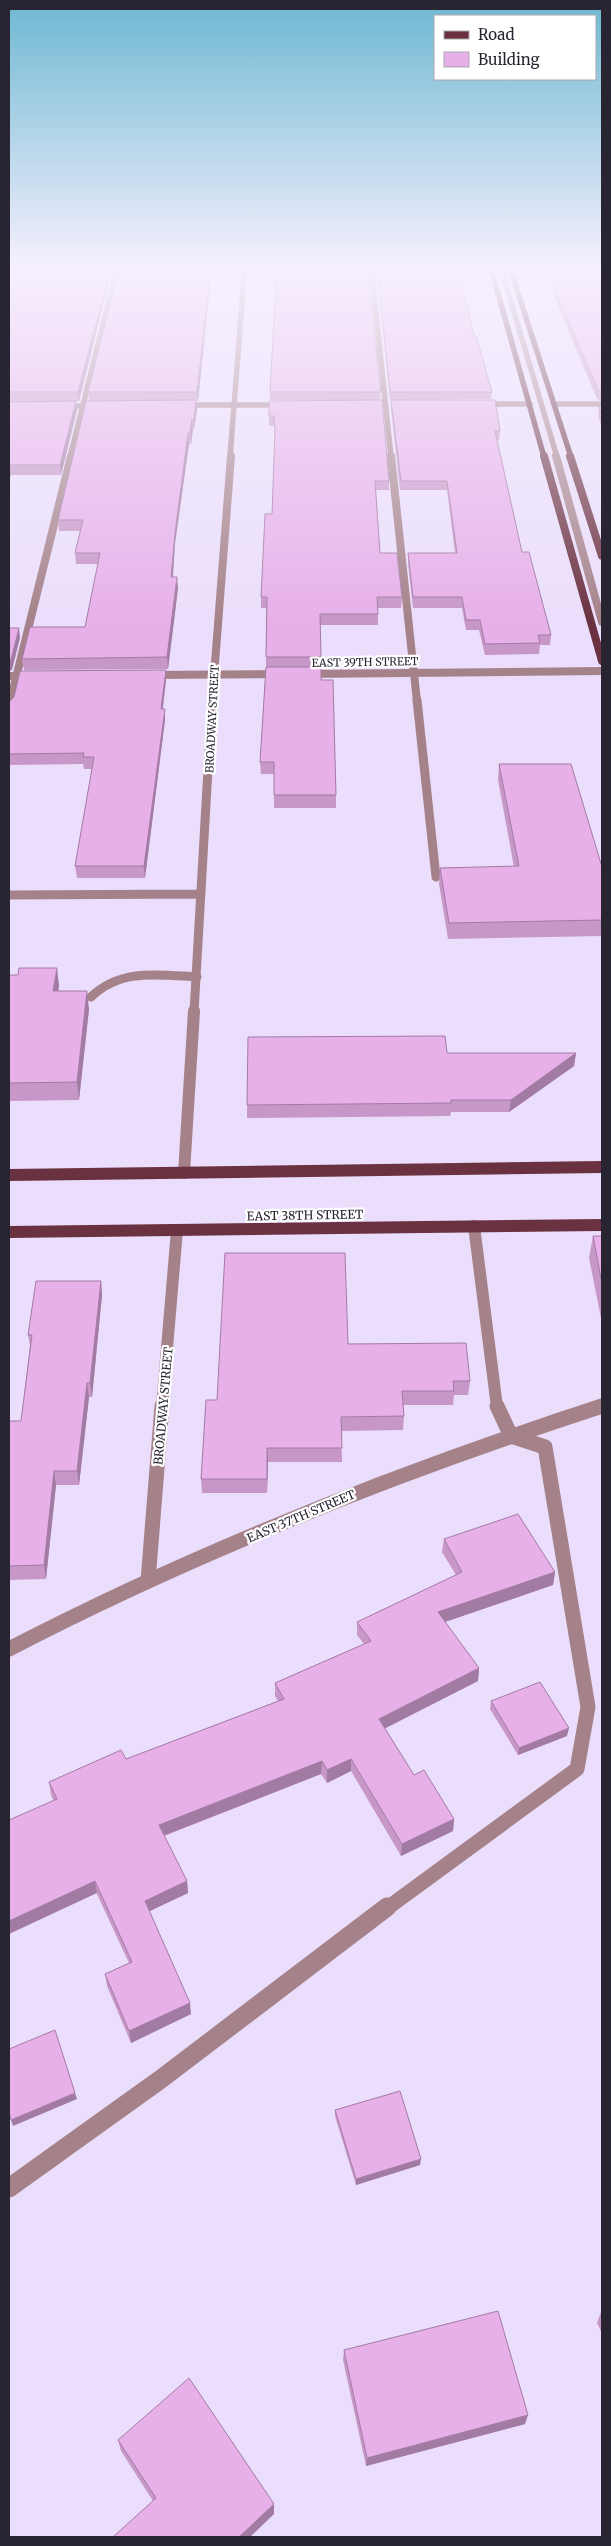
<svg xmlns="http://www.w3.org/2000/svg" width="611" height="2546" font-family="Merriweather,serif">
	<rect width="100%" height="100%" fill="#ebdefc"/>
	<g fill="none" stroke-linecap="round" stroke-linejoin="round">
		<path stroke="#a58289" stroke-width="5.5" d="M371,265l20,192
			M500,265l57,192
			M479,404h51
			M555,404h47
			M181,405h105
			M61,406h40
			M70,457l48,-192
			M230,457l15,-192"/>
		<path stroke="#a58289" stroke-width="8" d="M391,456l26,246
			M556,456l46,166
			M305,674l297,-3
			M150,675l132,-1
			M9,676h26
			M10,702l61,-246
			M212,702l19,-246"/>
		<path stroke="#a58289" stroke-width="9" d="M417,700l19,177
			M9,706l1,-6
			M9,895l192,-1
			M91,997c30,-29 68,-22 106,-20
			M194,1012l18,-312"/>
		<path stroke="#a58289" stroke-width="12" d="M184,1173l10,-162
			M474,1226l23,181
			M162,1407l15,-177
			M599,1407l3,-1"/>
		<path stroke="#a58289" stroke-width="15" d="M148,1581l14,-175
			M9,1649c189,-98 390,-177 593,-243
			M386,1909l191,-140 11,-62 -43,-260 -34,-11 -14,-30"/>
		<path stroke="#a58289" stroke-width="19" d="M9,2188l152,-109 226,-172"/>
		<path stroke="#6a3140" stroke-width="5.5" d="M490,265l54,192
			M509,265l62,192"/>
		<path stroke="#6a3140" stroke-width="8" d="M544,456l58,205
			M570,456l32,100"/>
		<path stroke="#6a3140" stroke-width="12" d="M9,1175l593,-8
			M9,1232l593,-7"/>
	</g>
	<path fill="#c797c8" d="M22,265h91l-34,136 -70,1v-104z
		M120,265h92l-14,136h-2l1,9 -3,19h-1l-2,15h-2l-14,99 -2,34 5,11 -10,81 -144,1 -2,-11 63,-32 13,-63h-22l-1,-11 5,-22h-21l-1,-11 31,-119 -1,-9z
		M376,265h81l17,71 18,56 -1,7 -101,1z
		M544,265h58v136l-5,-2 -44,-105v-7z
		M270,392h111l-1,8h-110z
		M391,400l109,31 -1,9h-2l25,112 29,83 -1,10h-10l-1,9 -54,1 -6,-25h-13l-4,-22h-49l-5,-45v-10h47l-8,-63h-47l-9,-81z
		M76,401l1,9 -16,65h-50l-1,2h-1v-75z
		M269,401l120,80v9h-13l4,63 22,44 -1,11h-23v17h-58l1,55 15,115v13h-62v-34h-13l-1,-12 6,-95v-59h-5v-11l11,-83 3,-79 -1,-9h-5z
		M602,403v24l-4,-11 1,-9h3z
		M166,670v10l-3,29 2,11 -20,158h-68l-2,-12 18,-97h-9l-1,-5 -74,1v-64z
		M499,764l103,103v69l-154,3 -9,-55 1,-16 74,-1 -16,-87z
		M9,975l50,10 -1,6 31,18 -10,91 -70,1z
		M447,1053h129l-2,13 -65,46h-58l-1,4 -203,2v-13z
		M593,1236h9v87l-13,-65z
		M101,1281l1,14 -10,102h-3l-10,88h-23l-10,94 -37,1v-159h12l9,-75 -2,-11z
		M348,1344l122,37 -2,14h-14l-1,10h-50l1,11 -1,14 -62,1 1,31h-74l-1,31h-65l-1,-14 16,-79z
		M444,1539l111,33 -2,13 -108,37 34,46 -1,13 -93,47 29,47 40,44 -1,12 -52,25 -50,-85 -24,12 -6,-9 -157,62 23,45 1,12 -39,18 42,103 -60,29 -24,-57 -2,-12 24,-11 -78,-168 -2,-13 77,-23 152,-58 -3,-5v-13l89,-39 -7,-9v-13l99,-47 -14,-23z
		M491,1701l76,35 -49,19 -28,-46z
		M335,2110l85,55 -64,20 -21,-69z
		M602,2309v24l-5,-10z
		M344,2350l181,74 -159,42 -23,-106z
		M118,2440l156,64v10l-121,-13 -32,-50z"/>
	<path fill="#a27ba3" d="M111,265h2l-34,136 -1,-9z
		M211,265h1l-14,136 -1,-9z
		M196,400l1,10 -3,19v-10z
		M76,401l1,9 -16,65 -1,-10z
		M192,419l1,10 -2,15 -1,-11z
		M188,433l1,11 -14,99 -3,45 -1,-11 4,-44z
		M10,465l1,10 -1,2 -1,-10z
		M177,577l1,11 -10,81 -1,-12z
		M19,628l1,10 -8,32 -3,1v-11z
		M166,670v10l-5,40v-11z
		M165,709v11l-20,158 -1,-12z
		M57,968l2,17 -3,24 -3,-18z
		M87,991l2,18 -10,91 -2,-18z
		M576,1053l-2,13 -65,46 2,-12z
		M101,1281l1,14 -10,102 -2,-14z
		M87,1383l2,14 -10,88 -2,-14z
		M267,1448l1,14 -1,31z
		M54,1471l2,14 -10,94 -2,-14z
		M555,1572l-2,13 -117,40 2,-13z
		M479,1668l-1,13 -100,51 1,-13z
		M569,1728l-2,8 -49,19 1,-7z
		M351,1759v12l-24,12v-13z
		M322,1761l-1,13 -161,63 -1,-12z
		M454,1819l-1,12 -52,25 1,-12z
		M95,1881l2,12 -88,41v-13z
		M187,1881l1,12 -42,20 -1,-12z
		M190,2003l1,11 -60,29 -2,-12z
		M75,2093l2,6 -64,27 -2,-6z
		M421,2159l-1,6 -64,20v-6z
		M528,2415l-3,9 -159,42 1,-8z
		M274,2504v10l-24,23h-11z"/>
	<path fill="#e7b0e9" stroke="#a27ba3" d="M22,265h89l-33,127h-69v-94z
		M120,265h91l-14,127h-109z
		M277,265h90l14,127h-111z
		M377,265h80l17,71h2l16,56h-102z
		M548,265h54v127l-4,-2 -45,-104 4,-1z
		M196,400l-2,19h-2l-2,14h-2l-13,100 -4,44h6l-10,80 -145,2 8,-32h55l15,-74h-25l8,-33h-25l28,-119z
		M382,400l7,81h-14l5,72h17l5,44h-25l1,17h-58l1,43h-55l1,-60h-6l4,-83h7l3,-83 -1,-15h-5v-15z
		M391,400h104l5,31h-5l27,121h7l22,83h-13l2,8 -55,1 -5,-24h-14l-4,-23h-49l-5,-44h49l-10,-72h-46z
		M76,401l-16,64h-50l-1,2v-65z
		M599,407h3v9z
		M9,628h10l-8,32h-2z
		M266,667h55v13h12l3,115h-62v-33h-14z
		M166,670l-5,39h4l-21,157h-69l19,-109h-11l1,-4 -75,1v-53h1l4,-4 6,-26z
		M499,764h72l31,103v53l-153,3 -9,-55 79,-2z
		M19,968h38l-4,23h34l-10,91 -68,1v-108h9z
		M445,1036l2,17h129l-65,47h-60v3l-204,2 1,-68z
		M593,1236h9v48z
		M225,1253h120l3,91 118,-1 4,38h-17l1,10h-52l2,25 -63,1 1,31h-75v31h-66l5,-79h11z
		M36,1281h65l-11,102h-3l-10,88h-23l-10,94 -35,1v-145h12l11,-86h-4z
		M518,1514l37,58 -117,40 41,56 -100,51 35,56 10,-5 30,49 -52,25 -51,-85 -24,11 -5,-9 -163,64 28,56 -42,20 45,102 -61,28 -24,-57 27,-12 -37,-81 -86,40v-101l48,-21 -8,-17 72,-32 5,9 158,-60 -9,-16 96,-42 -14,-19 105,-50 -18,-33z
		M540,1682l29,46 -50,20 -28,-47z
		M55,2030l20,63 -64,27 -2,-8v-63z
		M400,2091l21,68 -65,20 -21,-69z
		M498,2311l30,104 -161,43 -23,-108z
		M189,2378l85,126 -35,33h-126l43,-39 -38,-58z"/>
	<linearGradient id="sky" x2="0" y2="1"><stop stop-color="#6db8d2"/><stop offset="0.43" stop-color="#f6f0fe"/><stop offset="1" stop-color="#f6f0fe" stop-opacity="0"/></linearGradient>
	<rect width="611" height="621" fill="url(#sky)"/>
	<g text-anchor="middle" dominant-baseline="central" stroke-width="4.5" stroke-linejoin="round" paint-order="stroke">
		<g font-size="11" fill="#292431" stroke="#fff">
			<text transform="translate(365 662) rotate(-1)">EAST 39TH STREET</text>
			<text transform="translate(212 719) rotate(-87)">BROADWAY STREET</text>
		</g>
		<g font-size="12" fill="#292431" stroke="#fff">
			<text transform="translate(305 1215) rotate(-1)">EAST 38TH STREET</text>
			<text transform="translate(163 1406) rotate(-85)">BROADWAY STREET</text>
			<text transform="translate(301 1516) rotate(-23)">EAST 37TH STREET</text>
		</g>
	</g>
	<rect width="611" height="2546" fill="none" stroke="#292431" stroke-width="20"/>
	<rect x="434" y="15" width="162" height="65" fill="#ffffff" stroke="#a9a7ad"/>
	<rect x="444" y="31" width="25" height="8" fill="#6a3140" stroke="#a9a7ad"/>
	<text x="478" y="40" font-size="15" fill="#292431">Road</text>
	<rect x="444" y="52" width="25" height="15" fill="#e7b0e9" stroke="#a9a7ad"/>
	<text x="478" y="65" font-size="15" fill="#292431">Building</text>
</svg>
